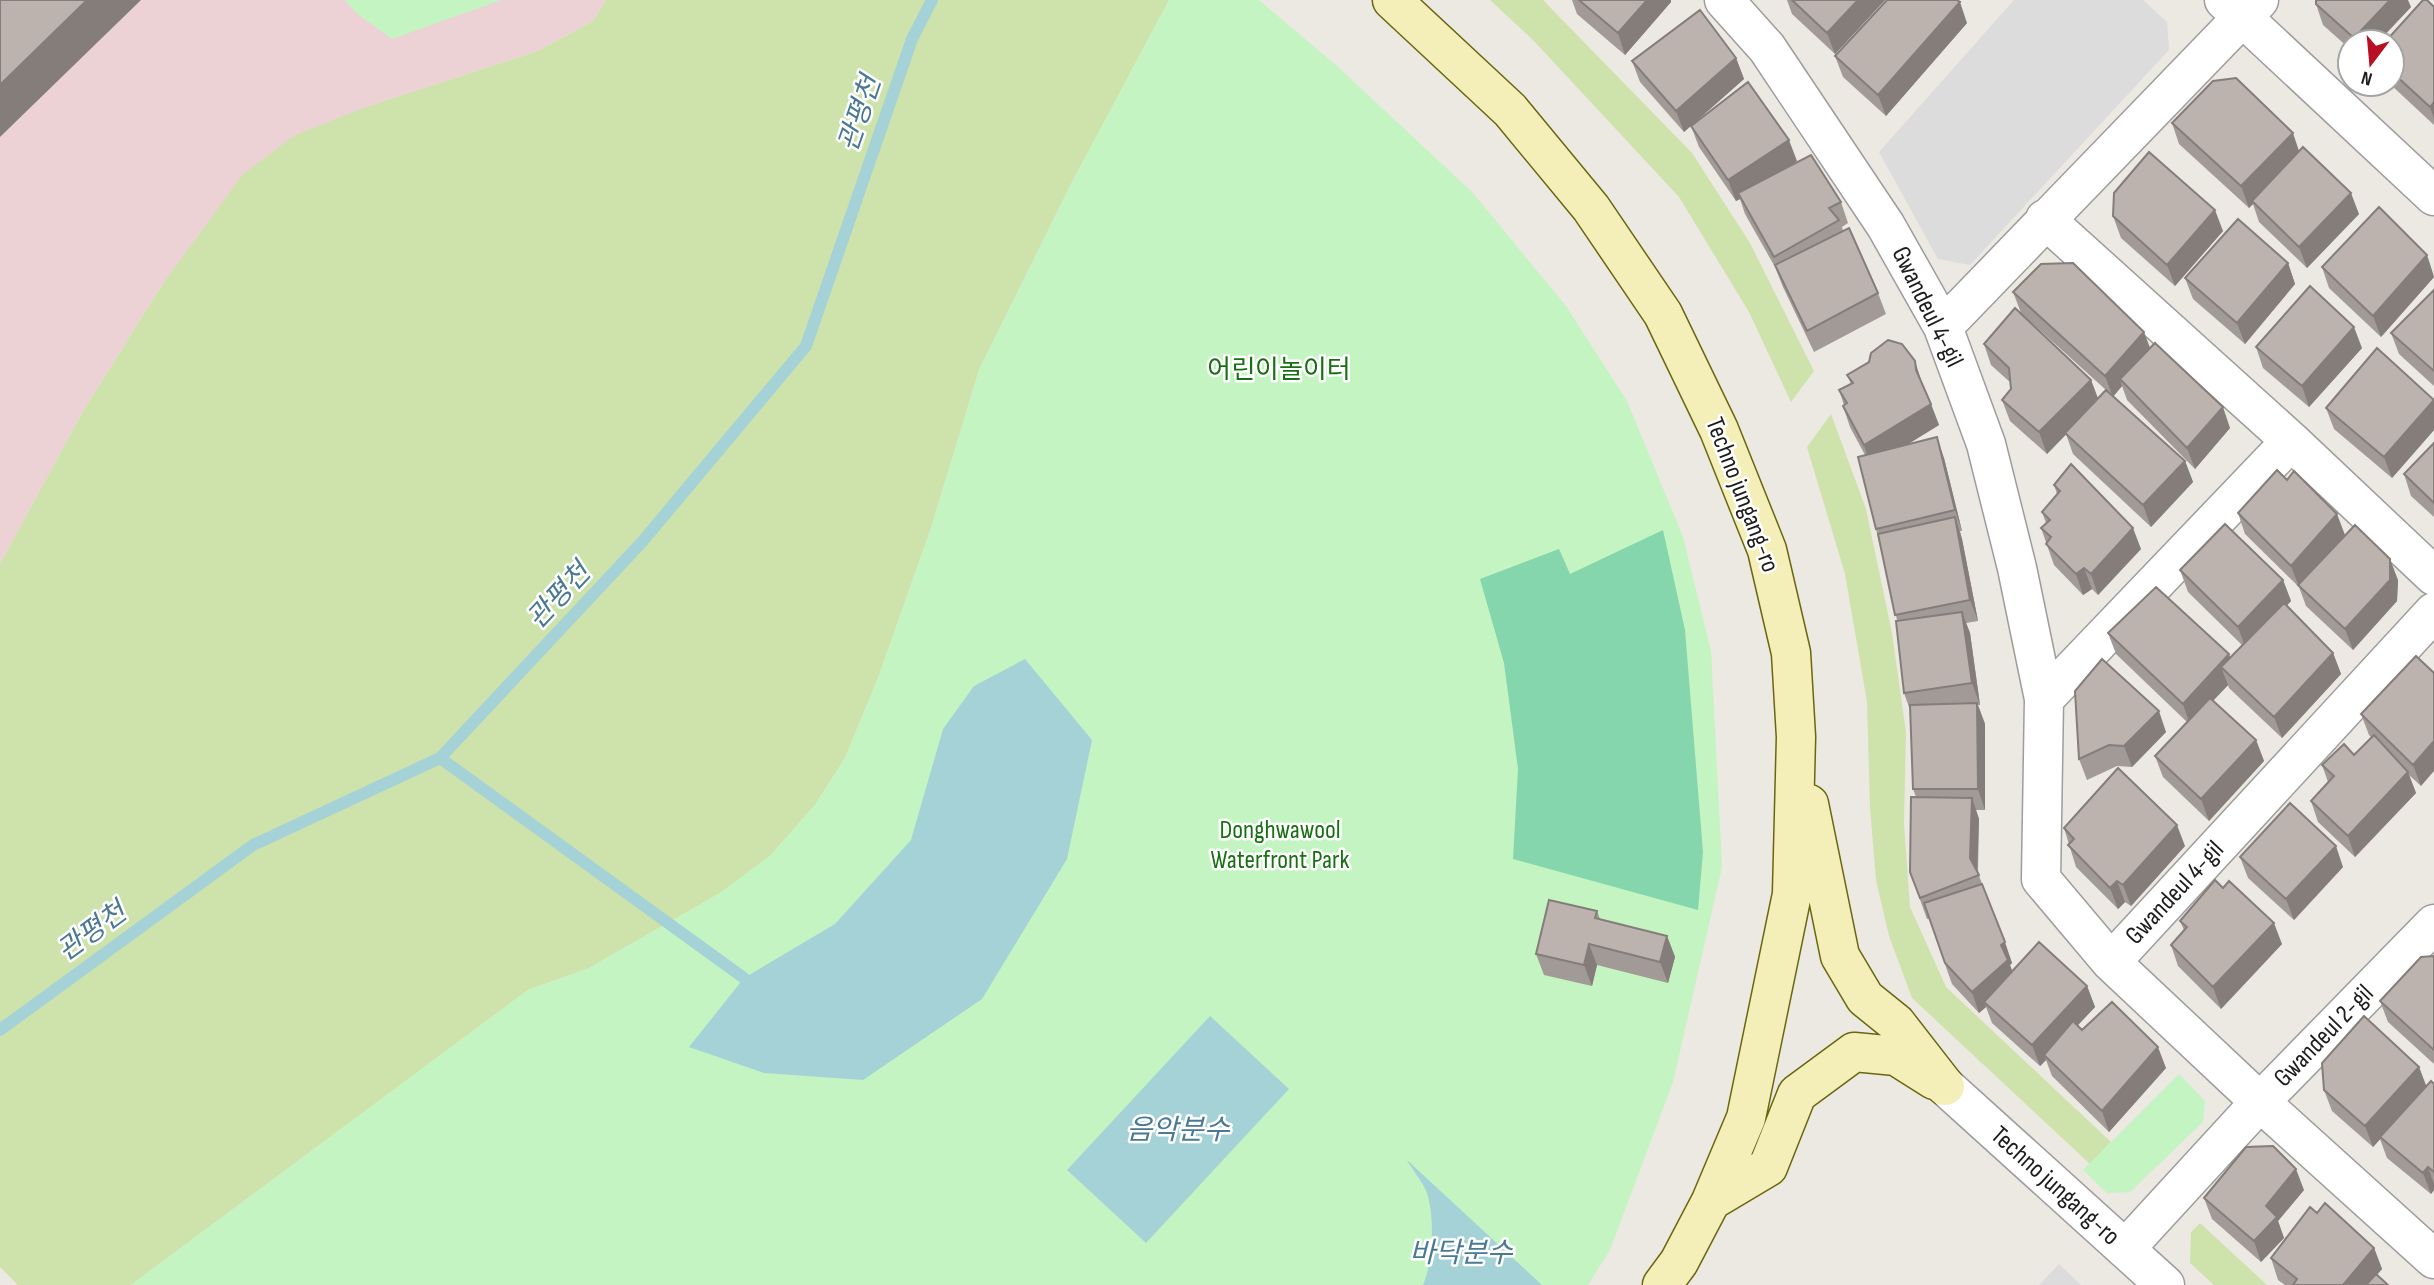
<svg xmlns="http://www.w3.org/2000/svg" width="2434" height="1285" font-family="'Sofia Sans Condensed','Noto Sans KR',sans-serif">
	<rect width="100%" height="100%" fill="#ece8e2"/>
	<path fill="#ecd2d4" d="M0,0h606l-13,21 -55,30 -172,56 -204,178 -80,128 -82,151z"/>
	<path fill="#cee3ab" d="M606,0h563l-99,186 -91,184 -48,158 -53,150 -33,80 -30,47 -45,51 -50,37 -131,75 -61,22 -397,295h-113l-18,-18v-703l82,-151 80,-128 81,-111 52,-39 71,-28 172,-56 55,-30z
		M1490,0h53l149,153 58,90 64,128 -23,31 -42,-90 -70,-115 -146,-157z
		M1831,414l35,95 26,124 14,99 -2,92 6,83 36,80 165,155 -21,22 -178,-166 -23,-62 -13,-56 -6,-73 -3,-105 -22,-128 -38,-127z
		M2200,1223l67,62h-53l-24,-22 1,-31z"/>
	<path fill="#c4f4c1" d="M345,0h156l-109,39 -37,-27z
		M1169,0h90l79,67 135,126 93,113 61,95 56,136 28,114 11,216 -49,215 -63,168 -22,35h-1457l397,-295 61,-22 131,-75 50,-37 45,-51 30,-47 33,-80 53,-150 48,-158 91,-184z
		M2179,1074l26,27 -2,21 -73,70 -23,1 -24,-23z"/>
	<path fill="#85d6ac" d="M1663,530l22,100 18,222 -5,58 -185,-51 5,-90 -14,-106 -24,-84 79,-30 11,25z"/>
	<path fill="#dcdcdc" d="M2014,0h129l24,22 2,28 -199,215 -32,-6 -59,-107z
		M2059,1264l22,21h-42z"/>
	<path fill="#a5d2d7" d="M1025,659l67,81 -25,119 -85,140 -119,81 -99,-7 -75,-26 55,-69 91,-54 76,-84 32,-111 31,-43z
		M1210,1016l79,73 -143,154 -79,-73z
		M1407,1160l135,125h-119c10,-23 12,-67 4,-92 -4,-11 -14,-22 -20,-33z"/>
	<g fill="none" stroke-linecap="round" stroke-linejoin="round">
		<path stroke="#a5d2d7" stroke-width="12" d="M440,758l304,220
			M0,1030l253,-185 187,-87 202,-216 164,-196 106,-307 20,-39"/>
		<defs>
			<path id="minor" d="M1724,0l43,48 119,178 57,101 43,117 31,124 27,131 -3,180 70,83 149,140 174,157
				M2224,0l210,196
				M2045,219l246,222 143,135
				M1943,327l316,-327
				M2044,699l247,-258
				M2111,962l323,-350
				M1945,1086l220,199
				M2125,1249l135,-147 174,-178"/>
			<path id="secondary" d="M1392,0l118,110 81,98 72,106 56,116 48,120 24,103 5,84 -4,157 -46,224 -35,83 -32,61 -17,23
				M1809,804l31,152 25,42 31,25 49,63
				M1711,1201l57,-34 29,-73 57,-42 42,4 38,24"/>
		</defs>
		<use href="#minor" stroke="#9d9d9d" stroke-width="41"/>
		<use href="#secondary" stroke="#69670d" stroke-width="41"/>
		<use href="#minor" stroke="#fff" stroke-width="38"/>
		<use href="#secondary" stroke="#f4efb9" stroke-width="38"/>
	</g>
	<path fill="#a29a96" d="M1572,0h99v2l-46,53 -48,-41z
		M1787,0h98l-50,54 -43,-40z
		M2316,4l95,3 -33,35h-28v7l-27,-24z
		M2434,7v118l-44,-41h2v-42z
		M1967,23l-81,93 -43,-39 -8,-21z
		M1736,58l8,21 -60,53 -44,-50 -8,-21z
		M2172,123l127,28 60,63 -52,54 -48,-46 -6,-18 -4,4 -70,-64z
		M1691,126l106,35 -9,5 53,36 7,21 -6,4 1,4 35,62 8,21 -72,38 -31,-65 -8,-20 -30,-53 -5,-15 -4,2 -37,-54z
		M2113,216l110,15 -48,55 -54,-48z
		M2427,255l7,22 -53,60 -52,-49 -7,-21z
		M2288,263l7,21 -50,60 -52,-45 -8,-21z
		M2434,290v96l-35,-32 -8,-21z
		M2013,292l137,55 80,81 -35,41 -68,-69 -5,-14 -9,10 72,65 8,21 -42,45 -78,-73 -7,-20 -19,20 -37,-33 -8,-21 9,-11v-6l-20,-18 -7,-21 107,36 7,19 8,-9 -85,-77z
		M2256,347l106,1 -53,59 -46,-39z
		M1847,375l75,8 17,42 -31,19 36,14 18,73h-2l2,8 16,82 -12,2 4,10 10,72h-2l7,19v86h-9l3,9 -1,54 34,90 -2,2 2,6 75,15 8,21 -18,19 5,4 84,38 -57,64 -57,-56 -6,-16 -6,6 -48,-43 -6,-16 -7,6 -27,-29 -23,-65h-2l-17,-47 6,-75 -3,-8 -3,-79 -6,-17 -7,-73 -21,-91 -11,-74 -15,-28 -7,-21 1,-1 -5,-15 12,-6z
		M2434,400v30l-42,48 -58,-49 -8,-21z
		M2434,443v74l-23,-21 -7,-22z
		M2054,485l87,64 -43,46 -6,-6 -9,6 -29,-30 -13,-37 5,-5 -4,-11 15,-18z
		M2238,513l107,22 53,45 -1,21 -44,49 -47,-44 -7,-19 -54,-53z
		M2180,570l103,10 8,21 -4,4 46,48 8,21 -59,64 -53,-50 -1,-3 -15,16 43,39 8,21 -55,60 -46,-44 -8,-21 32,-34 -71,-68 -8,-21 122,25 13,-12 -55,-54z
		M2416,656l5,130 -12,-11 7,18 -61,64 -37,-35 -7,-21 17,-19 -6,-17 32,-10 17,-18 -2,-2 -8,-21z
		M2075,691l91,41 -34,35 -15,-1 -30,14 -8,-21z
		M2064,828l121,18 -54,60 -6,-4 -7,7 -42,-42z
		M2240,857l103,10 -49,53 -46,-42z
		M1597,911l3,8 67,17 8,21 -7,26 -71,-18 -5,21 -48,-11 -8,-21z
		M2180,921l102,23 -61,65 -43,-43 -7,-21 13,-15z
		M2434,956v108l-46,-42 -8,-21z
		M2419,1067l7,19 8,-2v106l-3,4 -44,-36 -7,-19 -7,8 -41,-36 -8,-21z
		M2304,1190l-26,31 6,17 -23,24 -49,-43 -8,-21z
		M2317,1213l57,35 8,21 -5,6 11,10h-103l-7,-5 -7,-22z"/>
	<path fill="#847d7a" d="M87,0h54l-141,137v-52z
		M1647,0h24v2l-46,53 -7,-22z
		M1858,0h27l-50,54 -8,-21z
		M2390,0h18l3,7 -33,35h-23l-1,-4z
		M1960,2l7,21 -81,93 -8,-21z
		M1736,58l8,21 -60,53 -8,-21z
		M2434,102v17l-4,-12z
		M2293,133l7,21 -48,47 1,3 -4,4 -8,-22z
		M1789,140l8,21 -56,37 -3,-5 2,6 -4,2 -8,-21z
		M2351,193l8,21 -52,54 -8,-21z
		M2215,210l8,21 -48,55 -8,-21z
		M2427,255l7,22 -53,60 -8,-21z
		M2288,263l7,21 -50,60 -8,-21z
		M2354,327l8,21 -53,59 -7,-21z
		M2144,332l8,21 -32,26 2,7 -9,11 -8,-21z
		M1915,361l7,22 1,9 -7,-22z
		M2091,380l8,21 -52,53 -8,-22z
		M2434,400v30l-42,48 -8,-21z
		M1931,404l8,21 -68,42 -7,-22z
		M2223,407l7,21 -35,41 -8,-21z
		M1937,437l7,21 18,73 -7,-21z
		M2185,461l8,21 -42,45 -8,-22z
		M2337,514l8,21 -46,52 -8,-21z
		M1955,517l7,22 16,82 -8,-21z
		M2133,528l8,21 -43,46 -7,-21z
		M2390,559l8,21 -1,21 -44,49 -8,-21z
		M2084,568l8,21 -9,6 -7,-21z
		M2283,580l8,21 -45,48 -8,-22z
		M1962,612l8,21 10,72 -8,-22z
		M2333,653l8,21 -59,64 -8,-21z
		M2229,654l8,21 -16,-8 7,18 -38,40 -7,-21z
		M1977,703l8,21v86l-7,-21z
		M2159,711l7,21 -34,35 -8,-21z
		M2256,740l8,21 -55,60 -8,-22z
		M2434,741v30l-13,15 -8,-21z
		M2408,772l8,21 -61,64 -7,-21z
		M1972,798l7,21 -2,57 -7,-18z
		M2177,825l8,21 -54,60 -8,-21z
		M2336,846l7,21 -49,53 -8,-21z
		M2117,881l8,21 -7,7 -8,-21z
		M2274,923l8,21 -61,65 -8,-22z
		M1667,936l8,21 -7,26 -8,-21z
		M2005,942l7,21 -2,2 6,16 -32,21 2,5 -7,6 -7,-21 29,-47z
		M1589,944l8,21 -5,21 -8,-21z
		M2087,986l8,21 -48,51 -3,-3 2,5 -6,6 -8,-21z
		M2158,1047l8,21 -57,64 -7,-21z
		M2419,1067l8,21 -54,59 -8,-21z
		M2428,1167l6,17v6l-3,4 -8,-21z
		M2296,1169l8,21 -26,31 6,17 -23,24 -7,-21 12,-35z
		M2374,1248l8,21 -14,16h-25z"/>
	<path fill="#bcb3af" stroke="#847d7a" stroke-width="2" d="M0,0h87l-87,85z
		M1579,0h68l-29,33z
		M1792,0h66l-31,33z
		M1887,0h70l3,2 -82,93 -43,-39z
		M2316,0h74l-36,38 -38,-34z
		M2423,0h4l7,7v95l-4,5 -38,-35v-30h-7z
		M1700,10l36,48 -60,53 -44,-50z
		M2236,78l57,55 -52,53 -69,-63 41,-42z
		M1748,82l41,58 -61,40 -37,-54z
		M2303,147l48,46 -52,54 -47,-46z
		M2149,152l66,58 -48,55 -54,-49 1,-23z
		M1811,155l30,47 -12,6 10,12 -65,37 -36,-64z
		M2379,207l48,48 -54,61 -51,-49z
		M2238,219l50,44 -51,60 -52,-45z
		M1849,228l29,65 -71,38 -32,-66z
		M2073,263l71,69 -39,44 -92,-84 28,-28z
		M2310,286l44,41 -52,59 -46,-39z
		M2434,290v81l-43,-38z
		M2015,308l76,72 -52,52 -37,-32 9,-11 -2,-21 -25,-24z
		M1888,340l14,4 13,17 1,9 15,34 -67,41 -21,-39 4,-3 -8,-13 14,-7 -6,-8 22,-13 2,-9z
		M2155,343l68,64 -36,41 -67,-69z
		M2377,348l57,52 -50,57 -58,-49z
		M2106,390l79,71 -42,44 -78,-72z
		M1937,437l18,73 -79,19 -18,-72z
		M2434,443v60l-30,-29z
		M2071,464l62,64 -42,46 -7,-6 -8,6 -30,-30 5,-7 -10,-9 9,-8 -8,-8 18,-21 -6,-6z
		M2277,470l10,10 7,-9 43,43 -46,52 -53,-53z
		M1955,517l15,83 -75,15 -17,-81z
		M2225,524l58,56 -45,47 -58,-57z
		M2355,525l35,34v21l-45,49 -47,-44z
		M2156,587l73,67 -46,50 -75,-71z
		M2284,603l49,50 -59,64 -53,-50z
		M1962,612l10,71 -68,10 -8,-72z
		M2416,656l18,17v68l-21,24 -52,-51z
		M2102,659l57,52 -35,35 -15,-1 -30,14 -4,-68z
		M2210,698l46,42 -55,59 -46,-43z
		M1977,703l1,86h-65l-3,-84z
		M2374,735l34,37 -60,64 -37,-35 23,-25 -12,-11 22,-21 10,11z
		M2118,768l59,57 -54,60 -6,-4 -7,7 -42,-43 6,-6 -10,-11z
		M1911,797l61,1 -2,60 9,17 -59,23 -10,-26z
		M2290,803l46,43 -50,53 -46,-42z
		M2215,880l8,8 6,-7 45,42 -61,64 -42,-42 16,-18 -7,-6z
		M1982,884l23,58 -4,3 7,15 -36,32 -27,-29 -21,-60z
		M1549,900l48,11 -2,7 72,18 -7,26 -71,-18 -5,21 -48,-11z
		M2039,942l48,44 -55,59 -48,-43z
		M2434,956v94l-54,-49 41,-44z
		M2112,1002l46,45 -56,64 -58,-56 29,-34 9,9z
		M2364,1016l55,51 -54,59 -41,-36 -2,-27z
		M2431,1081l3,3v88l-6,-5 -5,6 -43,-36z
		M2273,1146l23,23 -30,37 11,11 -23,24 -50,-43 42,-51z
		M2325,1203l49,45 -31,37h-50l4,-6 -26,-21 39,-51 7,6z
		M2376,1274l12,11h-22z"/>
	<g text-anchor="middle" dominant-baseline="central" stroke-width="5" stroke-linejoin="round" paint-order="stroke">
		<g font-size="26" fill="#1c1c1c" stroke="#fff">
			<text transform="translate(1927 307) rotate(64)">Gwandeul 4-gil</text>
			<text transform="translate(1742 495) rotate(69)">Techno jungang-ro</text>
			<text transform="translate(2175 893) rotate(-47)">Gwandeul 4-gil</text>
			<text transform="translate(2324 1036) rotate(-46)">Gwandeul 2-gil</text>
			<text transform="translate(2055 1186) rotate(42)">Techno jungang-ro</text>
		</g>
		<g font-size="26" fill="#187013" stroke="#fff">
			<text x="1279" y="370">어린이놀이터</text>
			<text x="1280" y="830">Donghwawool<tspan x="1280" dy="30">Waterfront Park</tspan></text>
		</g>
		<g font-size="28" font-style="italic" fill="#4a7994" stroke="#fff">
			<text transform="translate(860 114) rotate(-71)">관평천</text>
			<text transform="translate(559 596) rotate(-47)">관평천</text>
			<text transform="translate(92 932) rotate(-36)">관평천</text>
			<text x="1178" y="1130">음악분수</text>
			<text x="1461" y="1253">바닥분수</text>
		</g>
	</g>
	<g transform="translate(2371 63) rotate(196)"><circle r="33" fill="#ffffff" stroke="#a4a4a4" stroke-width="2"/>
	<path d="M0-5L12 26L0 18L-12 26Z" fill="#b80f25"/>
	<text y="-10" font-size="19" font-weight="bold" text-anchor="middle" fill="#1c1c1c">N</text>
	</g>
</svg>
